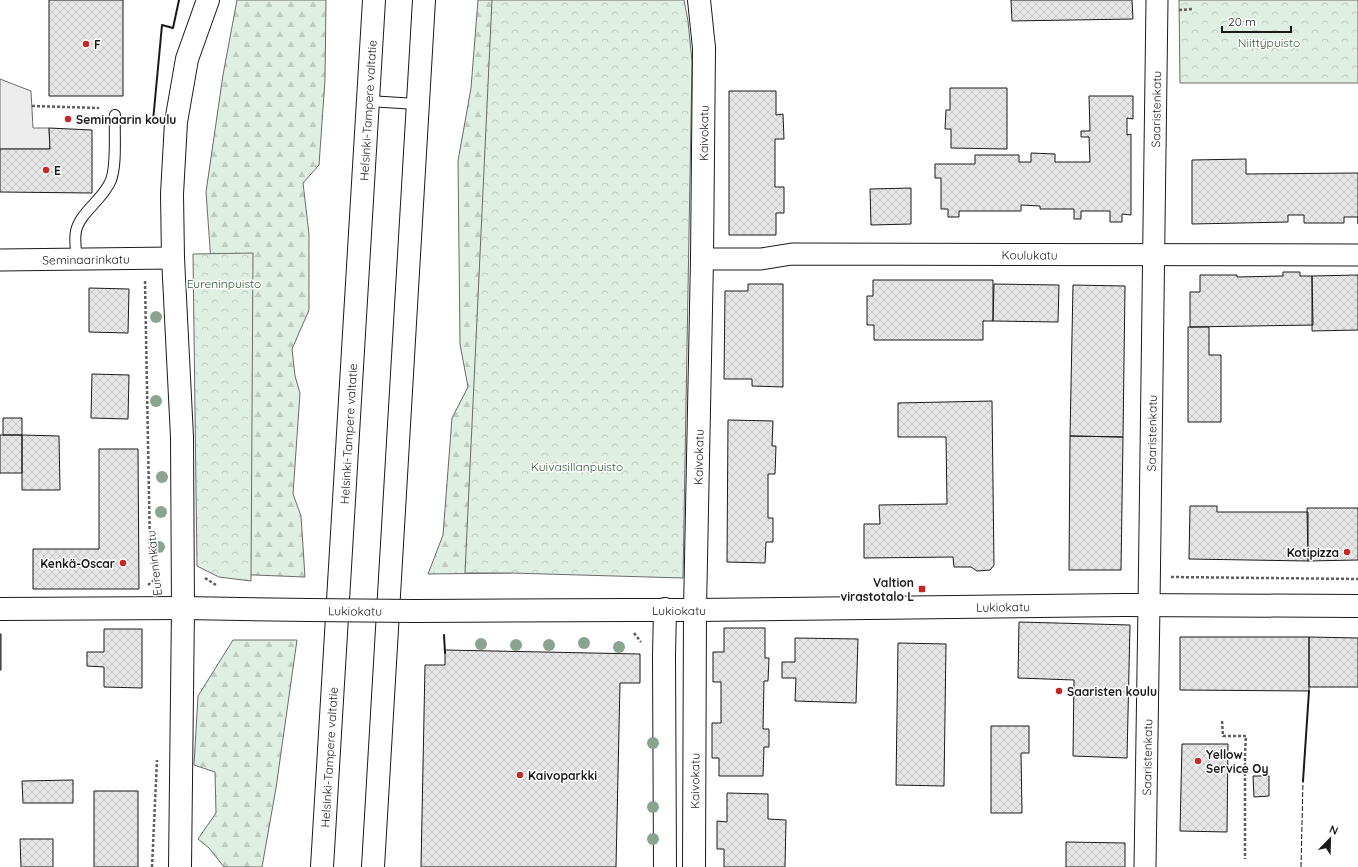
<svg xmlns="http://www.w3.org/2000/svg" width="1358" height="867" font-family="Quicksand,sans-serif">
	<defs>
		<pattern id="forest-firs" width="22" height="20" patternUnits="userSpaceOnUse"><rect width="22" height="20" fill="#e0efe3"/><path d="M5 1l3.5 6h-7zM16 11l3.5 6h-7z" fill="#c0ccc2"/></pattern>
		<pattern id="park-crowns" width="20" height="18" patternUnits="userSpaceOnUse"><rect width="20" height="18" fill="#e0efe3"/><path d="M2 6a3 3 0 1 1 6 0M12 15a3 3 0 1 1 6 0" fill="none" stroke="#c0ccc2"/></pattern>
		<pattern id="building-cross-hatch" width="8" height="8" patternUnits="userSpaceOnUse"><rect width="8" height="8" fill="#e6e6e6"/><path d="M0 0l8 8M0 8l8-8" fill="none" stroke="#c5c5c5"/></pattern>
	</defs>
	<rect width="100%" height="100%" fill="#fff"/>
	<path fill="url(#forest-firs)" stroke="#6a6a6a" d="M237,0h89l-1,80 -6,85 -16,18 6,51v76l-17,39 3,27 5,17 -7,101 8,22 4,61 -76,-3 -9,-186 -14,-196 17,-117z
		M478,0h119l-86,573 -83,1 15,-39 9,-117 16,-31 -8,-43 -2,-183 13,-73z
		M233,640h64l-21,148 -14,79h-38l-15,-19 -11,-9 18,-26 -1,-41 -21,-7 4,-69z"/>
	<path fill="url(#park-crowns)" stroke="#6a6a6a" d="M492,0h192l4,21 4,41 -9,516 -172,-5h-46z
		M1179,0h179v83h-178z
		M253,253l-2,328 -32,-4 -22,-11 -4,-312z"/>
	<path fill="#ededed" stroke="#6a6a6a" d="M0,79l31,12 2,37h16l1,21h-50z"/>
	<path fill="url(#building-cross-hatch)" stroke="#1a1a1a" d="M49,0h74v96h-74z
		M1011,0h121l1,19 -121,2z
		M950,88h57v61l-56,-1v-19h-6l1,-19h4z
		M729,91h47v24l7,-1 1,25h-9v48h9v26h-8v22h-47z
		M1089,96h44v23l-6,-1v17l4,-1v81l-9,-1v8h-12v-11h-29v8h-7v-10h-34v-3l-19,-1v6h-62v6h-11v-8h-7v-31h-6v-14h40v-9h44v7h12v-9l24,1v8h35l-1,-25h-8v-6h9z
		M49,128l43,2v63l-92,-1v-43h50z
		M1246,159v15l112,-1v51v-7h-14v6h-40v-8h-16v7l-96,2v-64z
		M911,188v36l-40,1 -1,-36z
		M1283,272h17v4h12l1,49 -123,2v-35h10v-17h37v2l46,-1z
		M1358,275v55l-46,1v-55z
		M873,280h120v41h-10v19h-109v-15h-7v-29h6z
		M748,284h35v103l-31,-1v-7h-28l1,-88h23z
		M994,284l65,1 -1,37 -65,-1z
		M1073,285l52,1 -2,151 -53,-1z
		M89,288l40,1 -1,44 -39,-1z
		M1188,327h21v28h12v67h-33z
		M92,374l37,1 -1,44 -37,-1z
		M992,401l2,164 -4,5 -13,1 -6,-4h-17l-1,-10 -89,1v-34h16l-1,-19 68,-1 -1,-67h-48v-34z
		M3,418h19v17h-19z
		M728,420l45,1 -1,25h4l-1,28h-7v44h5v24h-7l-1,21 -38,-1z
		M0,435h22v38h-22z
		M22,435l37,1 1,54h-38z
		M1070,436l53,1 -2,133h-52z
		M99,449h39l1,140h-106v-40h66z
		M1190,506h27v6h91v49l-119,-2z
		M1307,508h51v52l-50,1z
		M1019,622l111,3 -3,133 -54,-2 1,-76 -56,-2z
		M724,628h41v30h4l-1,23h-4l-1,48h6v18h-5l-1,29h-44v-18h-7v-35h9v-41h-8v-30h11z
		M104,629h38v59l-38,-1v-20l-17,-1v-14h17z
		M0,634h1v36h-1z
		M1180,637h129v54l-129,-1z
		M1309,637l49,1v49h-49z
		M795,638l63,1 -2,64 -61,-2 1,-23h-14v-16h13z
		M898,643l48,1 -2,142 -48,-1z
		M445,650l195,4v29h-20l-4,184h-195l4,-202h20z
		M991,726h38v27h-8l1,60h-31z
		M1182,744h46l-1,88 -47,-1z
		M1253,776h16v20l-15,1z
		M73,780v23h-50l-1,-22z
		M94,791h44v76h-44z
		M727,793l41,1v25l18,1 -1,47h-61v-18h-7v-28l10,1z
		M20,839h33v28h-32z
		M1066,842l59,1v24h-59z"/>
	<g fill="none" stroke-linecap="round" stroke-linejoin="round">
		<defs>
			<path id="service" d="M368,101l49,3
				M77,259c-1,-9 -3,-19 -1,-28 4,-19 28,-32 35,-51 6,-16 3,-46 4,-65"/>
			<g id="minor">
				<path id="s1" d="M702,259h59l31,-5 566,1"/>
				<path id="s2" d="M0,260l173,-2"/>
				<path id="s3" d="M1145,867l4,-262 8,-605"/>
			</g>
			<path id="tertiary" d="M0,609l183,-1"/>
			<g id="primary">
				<path d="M173,258l9,179 1,171 -3,259"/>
				<path d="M183,608l126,2"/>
				<path d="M665,609l-1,47 1,211"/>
				<path id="s4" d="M415,611l217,-1h63l429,-5 234,1"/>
				<path id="s5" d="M694,867l1,-257 7,-351 2,-211"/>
			</g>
			<g id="motorway">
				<path d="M699,0l5,48"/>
				<path d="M173,258l-1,-64 4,-72 11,-63 21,-59"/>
				<path id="s6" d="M322,867l52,-867"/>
				<path d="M373,867l51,-867"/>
			</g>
		</defs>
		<use href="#service" stroke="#1a1a1a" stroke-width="12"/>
		<use href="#minor" stroke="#1a1a1a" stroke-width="23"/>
		<use href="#tertiary" stroke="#1a1a1a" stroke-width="24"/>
		<use href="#primary" stroke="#1a1a1a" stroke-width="24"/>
		<use href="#motorway" stroke="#1a1a1a" stroke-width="24"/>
		<path stroke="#5f5f5f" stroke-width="2.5" stroke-dasharray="3 2" stroke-linecap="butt" d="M1179,10l14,-1
			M32,106l66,2v1
			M145,281l5,268 3,16 5,14
			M1171,577l187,2
			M205,578l11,7
			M148,585l10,-8
			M634,633l7,9
			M1222,721l1,15h23l-1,17v106
			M152,867l5,-107"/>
		<use href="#service" stroke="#fff" stroke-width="10"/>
		<use href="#minor" stroke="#fff" stroke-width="21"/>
		<use href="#tertiary" stroke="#fff" stroke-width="22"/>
		<use href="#primary" stroke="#fff" stroke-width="22"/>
		<use href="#motorway" stroke="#fff" stroke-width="22"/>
		<defs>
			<g id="primary-bridge">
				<path id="s7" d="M309,610l106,1"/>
			</g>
		</defs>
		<use href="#primary-bridge" stroke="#1a1a1a" stroke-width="24" stroke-linecap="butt"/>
		<use href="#primary-bridge" stroke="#fff" stroke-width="22"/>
		<path stroke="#1a1a1a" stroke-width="1" stroke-dasharray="5 2" stroke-linecap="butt" d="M1301,867l2,-86"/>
		<path stroke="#1a1a1a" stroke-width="2" d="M153,121l9,-96 11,3 6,-28
			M444,635l1,18
			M1303,781l6,-90"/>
	</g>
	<g fill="#8aa48f">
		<circle cx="156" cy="317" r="6"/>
		<circle cx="156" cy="401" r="6"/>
		<circle cx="162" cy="477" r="6"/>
		<circle cx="161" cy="512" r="6"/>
		<circle cx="159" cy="547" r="6"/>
		<circle cx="584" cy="643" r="6"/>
		<circle cx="481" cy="644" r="6"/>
		<circle cx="516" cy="645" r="6"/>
		<circle cx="549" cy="645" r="6"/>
		<circle cx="619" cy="647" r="6"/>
		<circle cx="653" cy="743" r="6"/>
		<circle cx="653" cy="807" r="6"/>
		<circle cx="653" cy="839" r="6"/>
	</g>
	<g fill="#c62828" stroke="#fff" stroke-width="1.5">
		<circle cx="86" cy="44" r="4"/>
		<circle cx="68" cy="119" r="4"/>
		<circle cx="46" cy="170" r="4"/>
		<circle cx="1347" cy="552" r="4"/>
		<circle cx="123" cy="563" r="4"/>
		<rect x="918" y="585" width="8" height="8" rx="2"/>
		<circle cx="1059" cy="691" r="4"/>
		<circle cx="1198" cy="761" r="4"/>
		<circle cx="520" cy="775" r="4"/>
	</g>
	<g text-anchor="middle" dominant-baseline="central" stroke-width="3" stroke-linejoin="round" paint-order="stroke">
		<g font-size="12" fill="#2b5a34" stroke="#fff">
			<text x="1269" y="42">Niittypuisto</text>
			<text x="224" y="283">Eureninpuisto</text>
			<text x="577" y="466">Kuivasillanpuisto</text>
		</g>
		<g font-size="12" font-weight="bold" fill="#1a1a1a" stroke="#fff" text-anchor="start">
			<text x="94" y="44">F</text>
			<text x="76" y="119">Seminaarin koulu</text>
			<text x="54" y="170">E</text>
			<text x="1339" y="552" text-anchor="end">Kotipizza</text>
			<text x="115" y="563" text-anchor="end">Kenkä-Oscar</text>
			<text x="914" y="582" text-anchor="end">Valtion<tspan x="914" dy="14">virastotalo L</tspan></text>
			<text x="1067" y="691">Saaristen koulu</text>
			<text x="1206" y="754">Yellow<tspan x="1206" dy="14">Service Oy</tspan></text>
			<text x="528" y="775">Kaivoparkki</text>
		</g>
		<g font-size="12" fill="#1a1a1a" stroke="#fff">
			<text stroke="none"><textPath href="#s6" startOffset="758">Helsinki-Tampere valtatie</textPath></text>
			<text stroke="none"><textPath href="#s3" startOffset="758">Saaristenkatu</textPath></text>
			<text stroke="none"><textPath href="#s5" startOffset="734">Kaivokatu</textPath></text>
			<text stroke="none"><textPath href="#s1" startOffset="328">Koulukatu</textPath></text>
			<text stroke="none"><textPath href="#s2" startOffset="86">Seminaarinkatu</textPath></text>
			<text stroke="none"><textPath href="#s6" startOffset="434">Helsinki-Tampere valtatie</textPath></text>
			<text stroke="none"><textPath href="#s3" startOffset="434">Saaristenkatu</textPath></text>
			<text stroke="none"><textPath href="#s5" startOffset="410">Kaivokatu</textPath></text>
			<text transform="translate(154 563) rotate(-96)">Eureninkatu</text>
			<text stroke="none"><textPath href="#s4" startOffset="588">Lukiokatu</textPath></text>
			<text stroke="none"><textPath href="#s4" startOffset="264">Lukiokatu</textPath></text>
			<text stroke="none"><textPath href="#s7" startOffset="46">Lukiokatu</textPath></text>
			<text stroke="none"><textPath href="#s6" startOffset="110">Helsinki-Tampere valtatie</textPath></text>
			<text stroke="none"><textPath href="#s3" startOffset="110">Saaristenkatu</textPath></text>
			<text stroke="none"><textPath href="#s5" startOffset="86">Kaivokatu</textPath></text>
		</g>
	</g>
	<g transform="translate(1330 839) rotate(23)" stroke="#ffffff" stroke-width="3" paint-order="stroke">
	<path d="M0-3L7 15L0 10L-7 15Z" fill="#1a1a1a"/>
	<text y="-6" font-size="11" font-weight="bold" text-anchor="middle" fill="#1a1a1a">N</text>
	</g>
	<path d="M1222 26v6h69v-6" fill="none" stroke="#1a1a1a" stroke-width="2"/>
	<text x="1228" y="26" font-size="12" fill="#1a1a1a" stroke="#ffffff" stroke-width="3" paint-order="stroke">20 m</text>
</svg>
